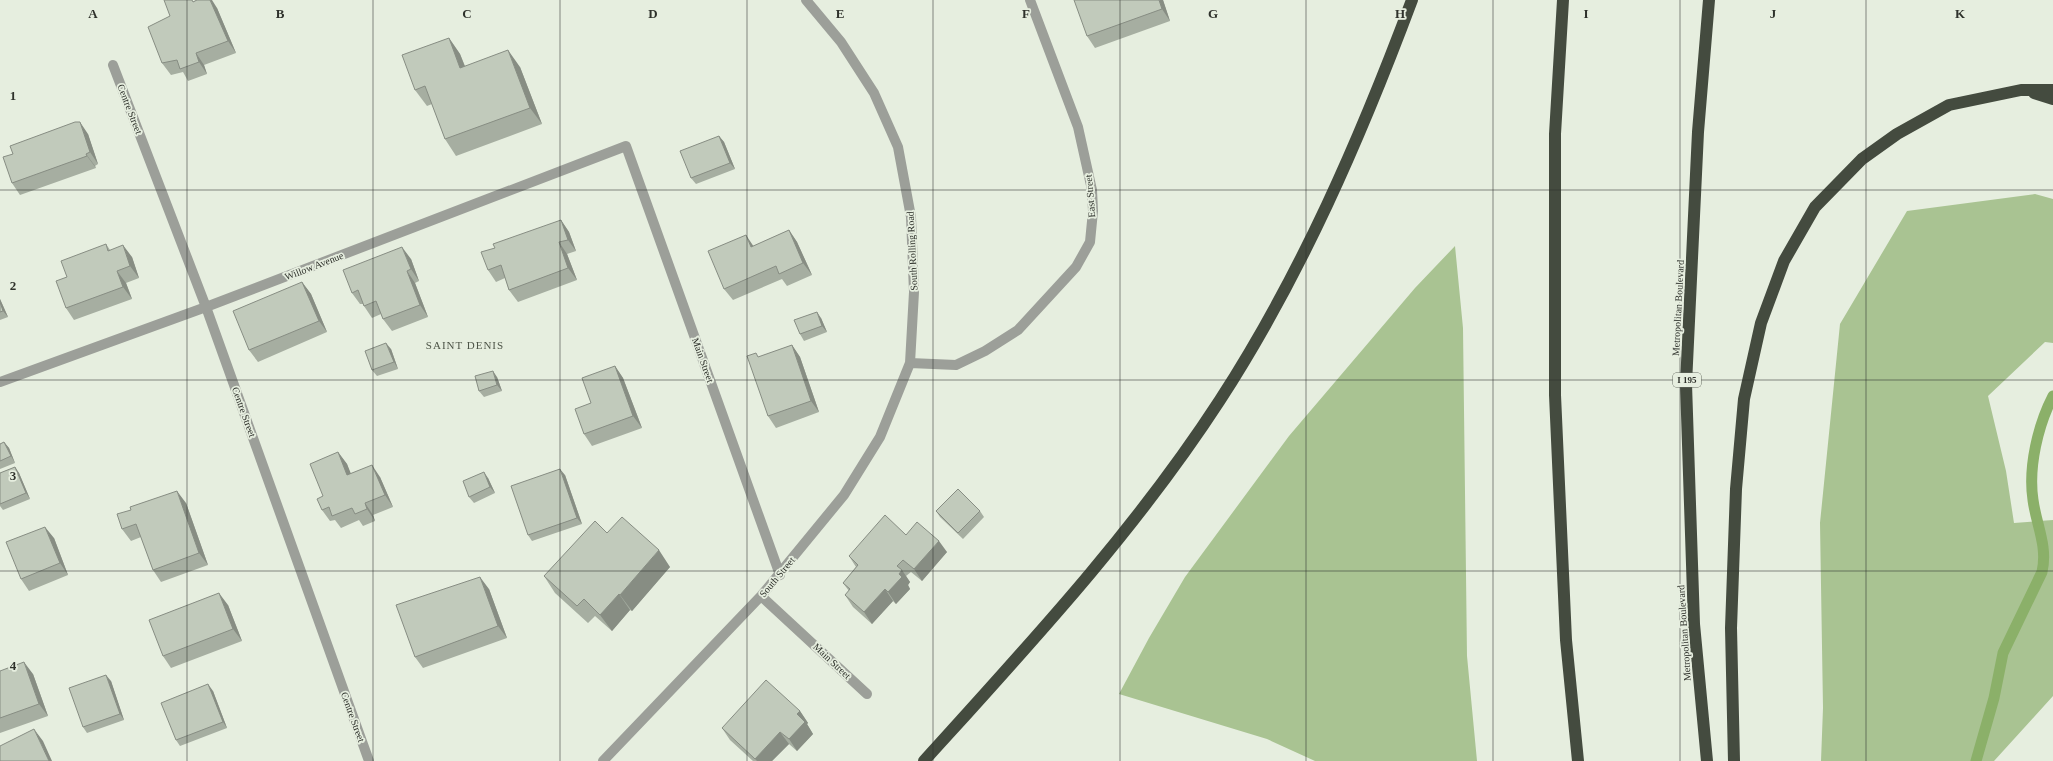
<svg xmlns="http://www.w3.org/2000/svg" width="2053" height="761" font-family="'Times New Roman',serif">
	<rect width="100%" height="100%" fill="#e6eedf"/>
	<path fill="#a9c392" d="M2035,194l18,5v144l-8,-1 -57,54 18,75 8,52 39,-3v176l-59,65h-173l2,-53 -3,-185 20,-199 67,-113z
		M1455,246l8,82 4,328 10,105h-162l-48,-22 -148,-45 30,-56 36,-61 104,-141 126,-148z"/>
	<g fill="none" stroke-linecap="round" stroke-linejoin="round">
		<path stroke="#8bb069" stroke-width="11" d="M1976,761l18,-63 9,-45 39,-81c6,-26 -6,-48 -9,-72 -5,-33 5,-75 20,-104"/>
		<path stroke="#9c9f99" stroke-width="10" d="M113,65l93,242 163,454
			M910,363l46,2 29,-14 33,-21 58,-63 14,-25 3,-31 -1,-21 -14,-63 -48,-127
			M0,382l206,-75 420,-161 154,429
			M761,596l106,98
			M603,761l158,-165 83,-101 36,-58 30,-74 4,-71 -3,-75 -13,-70 -24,-54 -33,-51 -35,-42"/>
		<path stroke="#444b3f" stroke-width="12" d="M1563,0l-8,134v261l11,245 12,121
			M2034,93l19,6
			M924,761c105,-116 211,-230 296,-361 81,-125 140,-261 192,-400
			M1707,761l-13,-137 -8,-240 12,-252 11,-132
			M1734,761l-3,-133 5,-139 8,-90 17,-76 23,-62 31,-54 47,-48 35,-25 52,-29 72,-15h32"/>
	</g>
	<path fill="#a6aea1" d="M196,0l21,8 19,45 -32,12 3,9 -19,7 -5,-9 -12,3 -9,-12 8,-47z
		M1163,0l7,21 -75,27 -8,-12z
		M449,38l11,16 5,12 55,1 22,57 -86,32 -11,-17 -13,-35 -5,2 -12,-16z
		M88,134l10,30 -3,2 1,2 -76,27 -8,-12z
		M719,136l5,6 11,27 -39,15 -5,-6z
		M561,220l8,12 7,19 -9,3 10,26 -59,22 -9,-12 -4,-12 -9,4 -8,-12 7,-22z
		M789,230l8,12 15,33 -25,11 -5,-7 -49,21 -9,-11 30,-43z
		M106,244l4,6 22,7 7,21 -13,5 6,16 -58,21 -8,-12 1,-31z
		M411,259l8,22 -4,2 13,34 -36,14 -9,-12 -2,-5 -9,4 -8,-12 -1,-2h-3l-8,-11z
		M302,282l9,12 16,38 -69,30 -9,-12z
		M0,299l8,18 -8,3z
		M821,318l6,14 -23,9 -4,-7z
		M792,345l8,12 19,55 -43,16 -8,-12 -9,-59z
		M391,349l7,20 -21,7 -5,-6z
		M615,366l8,12 19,50 -50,18 -8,-12 7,-31z
		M497,377l5,14 -18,6 -5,-6z
		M4,442l5,6 6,15 -15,6v-25z
		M338,452l9,12 3,9 30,4 13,30 -20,8 2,6 -12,5 -4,-6 -18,8 -6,-8 -5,1 -8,-11 1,-14z
		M15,467l4,6 11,26 -27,11 -3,-4v-33z
		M565,475l17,49 -50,17 -4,-6z
		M488,478l7,15 -21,10 -5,-6z
		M186,503l22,62 -47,17 -8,-12 -12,-33 -10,4 -9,-12z
		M936,511h44l4,6 -21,22 -23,-22z
		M607,533l63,34 -38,44 -2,-1 -18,21 -17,-15 -7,7 -33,-30 -11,-17z
		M906,535l41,17 -25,29 -11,-9 -5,4 4,6 -2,3 2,4 -14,15 -3,-3 -21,23 -19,-17 -8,-12 4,-4 -6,-8 13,-16 -7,-11z
		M54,538l14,37 -39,16 -8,-12z
		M489,589l18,49 -84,30 -8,-11z
		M228,605l14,36 -71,27 -8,-12z
		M0,671l33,3 15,42 -48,17z
		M111,681l13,39 -37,13 -4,-6z
		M213,691l14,37 -47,18 -4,-6z
		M800,711l8,12 -1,1 6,10 -16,17 -8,-7 -17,17h-19l-23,-21 -8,-12z"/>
	<path fill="#878d83" d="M210,0h2l5,8 19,45 -8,-12z
		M1159,0h4l7,21 -8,-12z
		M449,38l11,16 12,31 -12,-17z
		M508,50l12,17 22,57 -12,-16z
		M196,53l8,12 3,9 -8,-12z
		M80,122l8,12 10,30 -8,-12z
		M719,136l5,6 11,27 -5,-6z
		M86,154l9,12 1,2 -9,-12z
		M561,220l8,12 7,19 -8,-11z
		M789,230l8,12 15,33 -9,-12z
		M746,235l8,12h-3z
		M559,242l8,12 10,26 -9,-12z
		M123,245l9,12 7,21 -9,-12z
		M402,247l9,12 8,22 -8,-12z
		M117,271l9,12 6,16 -9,-12z
		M407,271l8,12 13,34 -8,-12z
		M302,282l9,12 16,38 -8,-11z
		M0,299l8,18 -5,-6 -3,-9z
		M817,312l4,6 6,14 -5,-6z
		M386,343l5,6 7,20 -4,-7z
		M792,345l8,12 19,55 -8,-11z
		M615,366l8,12 19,50 -9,-12z
		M493,371l4,6 5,14 -5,-6z
		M4,442l5,6 6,15 -4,-7z
		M338,452l9,12 9,22 -9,-11z
		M372,465l8,12 13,30 -8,-12z
		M15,467l4,6 11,26 -4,-6z
		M560,469l5,6 17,49 -5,-6z
		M484,472l4,6 7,15 -5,-6z
		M177,491l9,12 22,62 -9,-12z
		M365,503l8,12 2,6 -8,-12z
		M45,527l9,11 14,37 -8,-12z
		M939,541l8,11 -25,29 -8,-12z
		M659,550l11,17 -38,44 -12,-16z
		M902,570l8,12 -2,3 2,4 -14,15 -8,-12 11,-18z
		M480,577l9,12 18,49 -9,-12z
		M885,589l8,12 -21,23 -8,-12z
		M219,593l9,12 14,36 -9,-12z
		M619,594l11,16 -18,21 -12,-16z
		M24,662l9,12 15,42 -9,-12z
		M106,675l5,6 13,39 -4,-6z
		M208,684l5,7 14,37 -4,-6z
		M800,711l8,12 -1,1 6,10 -16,17 -8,-12 8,-25z
		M34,729l9,12 9,20h-3z
		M780,732l9,12 -17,17h-15l-2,-2z"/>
	<path fill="#c1cabb" stroke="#878d83" d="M164,0h28l1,2 4,-2h13l18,41 -32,12 3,9 -19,7 -3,-9 -15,3 -14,-36 22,-11z
		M1074,0h85l3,9 -75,27z
		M449,38l11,30 48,-18 22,58 -85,31 -20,-53 -10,4 -13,-35z
		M75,122h5l10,30 -4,2 1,2 -75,27 -9,-26 10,-3 -3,-8z
		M719,136l11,27 -39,15 -11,-27z
		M561,220l7,20 -9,2 9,26 -59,22 -8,-25 -13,5 -7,-18 14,-4 -2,-4z
		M789,230l14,33 -24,11 -3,-8 -52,23 -16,-38 38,-16 5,12z
		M106,244l2,7 15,-6 7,21 -13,5 6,16 -57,21 -10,-27 11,-4 -6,-16z
		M402,247l9,22 -4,2 13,34 -37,14 -7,-18 -12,5 -6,-16 -6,3 -9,-23z
		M302,282l17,39 -70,29 -16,-39z
		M0,302l3,9 -3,1z
		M817,312l5,14 -22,8 -6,-14z
		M386,343l8,19 -22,8 -7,-19z
		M792,345l19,56 -43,15 -21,-60 9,-3 2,4z
		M615,366l18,50 -49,18 -9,-25 16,-6 -9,-25z
		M493,371l4,14 -18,6 -4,-15z
		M4,442l7,14 -11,5v-17z
		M338,452l9,23 25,-10 13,30 -20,8 2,6 -12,5 -3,-6 -20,8 -3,-9 -7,3 -5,-11 6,-3 -13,-32z
		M15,467l11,26 -26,11v-31z
		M560,469l17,49 -49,17 -17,-49z
		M484,472l6,15 -21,10 -6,-16z
		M958,489l22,22 -22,22 -22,-22z
		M177,491l22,62 -46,17 -17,-46 -14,5 -5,-15 14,-4 -1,-3z
		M885,515l21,20 11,-13 22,19 -25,28 -11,-9 -6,6 5,4 -3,4 3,3 -14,15 -3,-3 -21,23 -19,-17 5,-6 -7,-6 15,-18 -9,-9z
		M622,517l37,33 -39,45 -1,-1 -19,21 -16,-16 -7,7 -33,-30 51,-55 12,12z
		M45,527l15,36 -39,16 -15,-37z
		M480,577l18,49 -83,31 -19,-52z
		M219,593l14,36 -70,27 -14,-36z
		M24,662l15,42 -39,14v-47z
		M106,675l14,39 -37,13 -14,-39z
		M766,680l34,31 -3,3 8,8 -16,17 -9,-7 -25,27 -33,-31z
		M208,684l15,38 -47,18 -15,-37z
		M34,729l15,32h-49v-15z"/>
	<path fill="none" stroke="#2e312b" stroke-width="1" stroke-opacity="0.55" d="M187,0v761M373,0v761M560,0v761M747,0v761M933,0v761M1120,0v761M1306,0v761M1493,0v761M1680,0v761M1866,0v761M0,190h2053M0,380h2053M0,571h2053"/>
	<g text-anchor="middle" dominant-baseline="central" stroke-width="3.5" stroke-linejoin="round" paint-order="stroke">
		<rect fill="#e6eedf" stroke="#656a61" stroke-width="1" x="1673" y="373" width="28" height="14" rx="3"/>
		<g font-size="9" font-weight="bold" fill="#2e312b">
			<text x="1687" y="380">I 195</text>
		</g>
		<g font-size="10" fill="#2e312b" stroke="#e6eedf">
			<text transform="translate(130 109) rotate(69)">Centre Street</text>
			<text transform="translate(1090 196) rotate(-95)">East Street</text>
			<text transform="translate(912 251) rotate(-93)">South Rolling Road</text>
			<text transform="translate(314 266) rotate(-21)">Willow Avenue</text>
			<text transform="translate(1678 308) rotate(-87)">Metropolitan Boulevard</text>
			<text transform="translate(703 360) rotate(70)">Main Street</text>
			<text transform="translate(244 412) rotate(70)">Centre Street</text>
			<text transform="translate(777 577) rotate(-50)">South Street</text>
			<text transform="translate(1684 633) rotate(-94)">Metropolitan Boulevard</text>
			<text transform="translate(832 661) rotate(43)">Main Street</text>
			<text transform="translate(353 717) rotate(70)">Centre Street</text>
		</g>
		<g font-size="11" letter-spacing="1" fill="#4d5447" stroke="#e6eedf">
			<text x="465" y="345">SAINT DENIS</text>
		</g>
	</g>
	<g font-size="13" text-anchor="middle" font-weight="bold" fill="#2e312b" stroke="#e6eedf" stroke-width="3.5" stroke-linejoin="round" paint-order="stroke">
		<text x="93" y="18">A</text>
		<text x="280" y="18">B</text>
		<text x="467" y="18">C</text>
		<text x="653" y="18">D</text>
		<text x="840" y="18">E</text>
		<text x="1026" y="18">F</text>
		<text x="1213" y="18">G</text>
		<text x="1400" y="18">H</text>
		<text x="1586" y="18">I</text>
		<text x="1773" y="18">J</text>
		<text x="1960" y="18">K</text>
		<text x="13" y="100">1</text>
		<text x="13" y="290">2</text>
		<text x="13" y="480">3</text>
		<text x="13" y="670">4</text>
	</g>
</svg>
